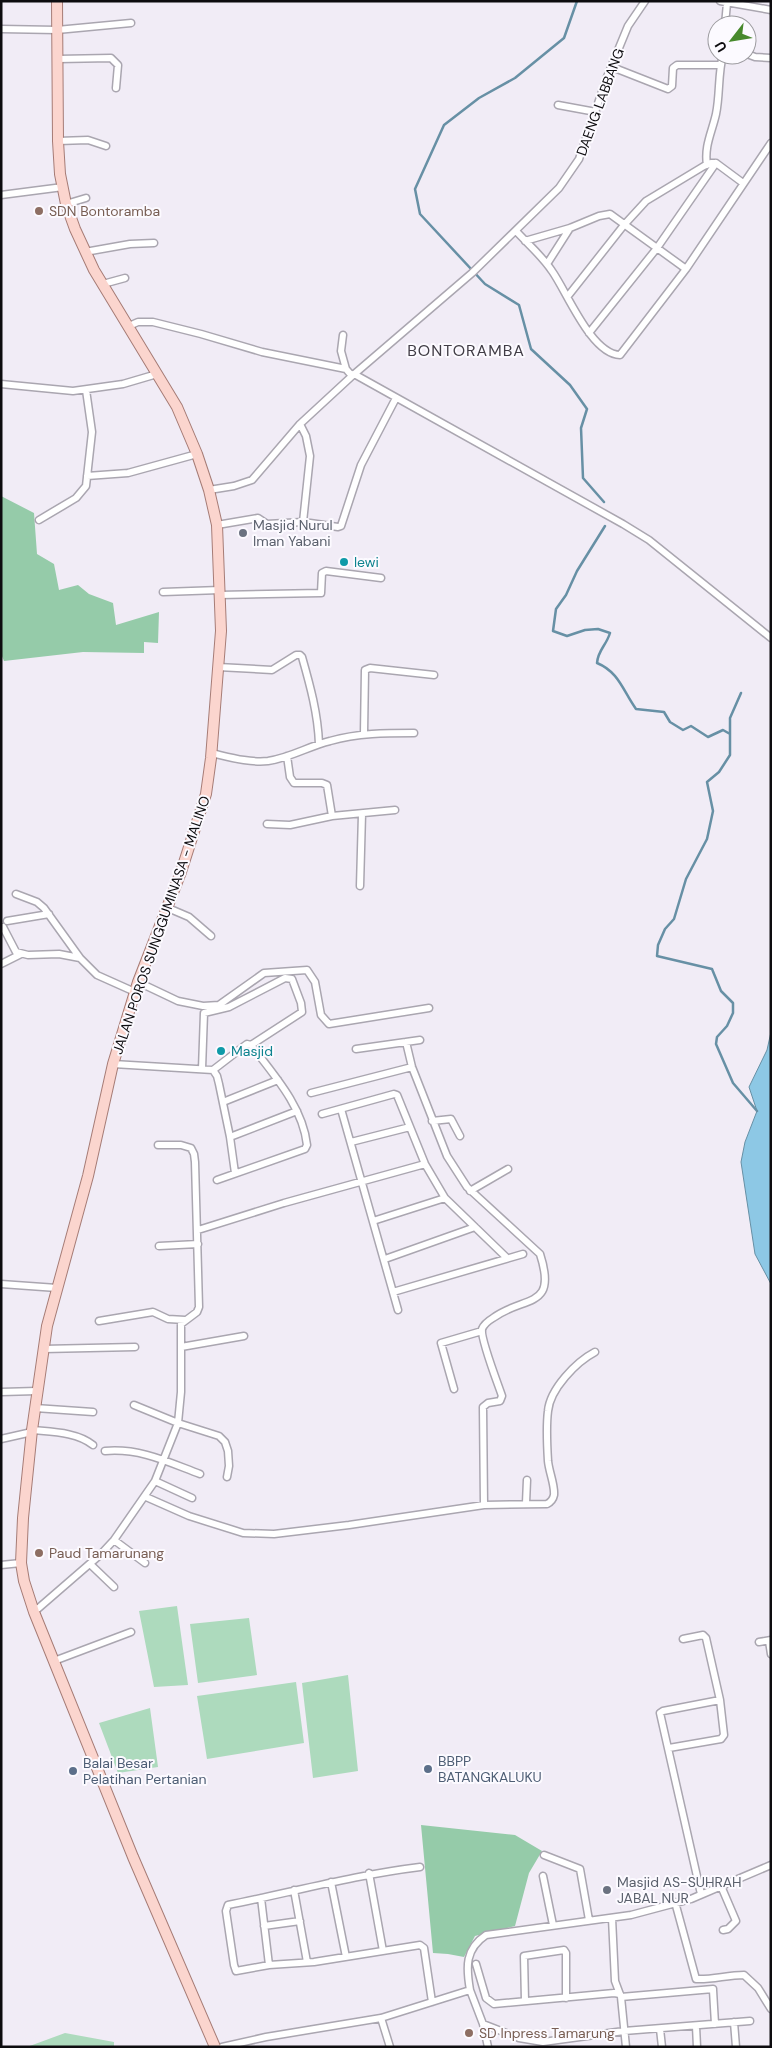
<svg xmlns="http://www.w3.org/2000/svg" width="772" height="2048" font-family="'DM Sans',sans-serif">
	<rect width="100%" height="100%" fill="#f1ecf6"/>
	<path fill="#addabd" d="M177,1606l11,79 -34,2 -15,-76z
		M249,1618l8,57 -59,8 -8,-59z
		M348,1675l10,96 -45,7 -11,-95z
		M296,1682l8,61 -97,16 -10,-63z
		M150,1708l8,59 -40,6 -19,-50z
		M65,2033l49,9v5h-87z"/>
	<path fill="#95cba9" d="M1,496l33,17 3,41 17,10 5,26 19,-5 11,9 24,9 3,22 43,-13 -1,31 -14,-1v11l-61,-1 -79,9 -3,-7z
		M421,1825l94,10 27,16 -13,22 -14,53 -40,10 -11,21 -16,-3 -15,-1z"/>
	<path fill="#8dc8e5" stroke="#6790a5" d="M771,1032v252l-16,-30 -14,-92 4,-20 12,-31 -8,-24 18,-37z"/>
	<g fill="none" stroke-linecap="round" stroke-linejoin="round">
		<path stroke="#6790a5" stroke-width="2.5" d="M577,1l-13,37 -49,40 -36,20 -35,27 -29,64 5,25 65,70 34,21 12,44 39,36 17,24 -6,19 2,50 21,24
			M605,526l-28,45 -11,24 -10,14 -3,22 14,5 18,-6 13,-1 12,4c-4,13 -12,17 -13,30 22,9 26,28 39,46l28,3 6,10 13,8 8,-4 17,11 15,-7 7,4
			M741,693l-11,25v37l-11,17 -12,10 6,29 -6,28 -21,40 -12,40 -9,10 -7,16 -1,11 55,13 9,22 12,12v10l-6,13 -10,11 -1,7 17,39 24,28"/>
		<defs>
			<path id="minor" d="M720,1l51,9
				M725,25l2,-22
				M1,29l56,1 74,-7
				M747,54l8,3 16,1
				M58,59l53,-1 7,7 -2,23
				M612,67l56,22 4,-3 1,-18 4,-3h44
				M558,105l38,7
				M58,141l30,-1 18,6
				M707,165c-3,-19 5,-33 9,-51 4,-19 2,-41 7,-59
				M1,195l62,-8
				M66,204l20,-6
				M516,231c12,13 26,25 36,40 15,21 39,83 68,84l66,-86 85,-126
				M525,241l45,-13 29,-12 11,-2 76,55
				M85,252l45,-8 24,-1
				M547,264l23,-36
				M103,284l22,-6
				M568,296l56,-71 22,-24 58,-35 7,-3h5
				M129,326l9,-4h15l48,12 61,18 84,17 6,7
				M589,333l68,-85 59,-85 27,20
				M343,335l-2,16 5,18
				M354,374l269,150 26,16 122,98
				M1,384l72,7 50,-7 34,-10
				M87,476l41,-3 69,-19
				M209,490l25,-4 18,-6 48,-56 52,-48 120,-103 87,-85 20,-29 28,-82 21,-51 17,-25
				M39,520l37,-22 10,-12 6,-54 -6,-42
				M303,522l35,5 3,-1 20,-61 35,-67
				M217,525l41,-7 9,6 36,-2 7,-66 -4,-20 -6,-12
				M163,592l57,-2
				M219,595l102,-2 1,-20 4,-2 55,7
				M218,667l54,3 24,-15h4l2,2c8,28 16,57 17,87
				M364,733l1,-63 5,-2 64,7
				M211,753c18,4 38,10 57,8 22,-3 41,-15 62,-20 28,-8 56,-8 84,-8
				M287,756l3,21 4,6h28l5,2 5,31 63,-6
				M267,824l23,1 42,-9
				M360,886l2,-72
				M16,894l21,8 7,6 36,50
				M168,908l21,9 22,19
				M7,921l42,-7
				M3,927l13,25 12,3 31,-1 21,4 17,17 38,17
				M1,964l20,-10
				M138,982l40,19 25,5 16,-1 45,-32 43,-3 8,12 6,33 8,9 100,-16
				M406,1042l6,25 35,89 20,31 73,67c18,56 -16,41 -47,64 -5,3 -9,6 -11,11 -2,9 16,55 20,67l-2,5 -12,2 -5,4 1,98
				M356,1049l64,-9
				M113,1064l100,6 4,6 2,8 11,53 5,36
				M202,1069l2,-56 25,-6 56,-29 7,1 9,24 1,9 -51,33
				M213,1070l30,-23 4,-3 4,1c23,30 52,62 56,100l-2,4 -88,31
				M311,1093l101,-26
				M223,1102l55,-22
				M341,1109l57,201
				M322,1114l72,-20 3,1 28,69 20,34 62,60
				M432,1121l19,-2 9,17
				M230,1137l67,-26
				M351,1142l59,-15
				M470,1191l38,-22
				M373,1221l72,-23
				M198,1230l86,-27 141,-39
				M159,1246l39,-2
				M385,1259l90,-32
				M1,1284l56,4
				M393,1292l130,-38
				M99,1321l54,-9 15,7 17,1
				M181,1347l63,-11
				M43,1349l92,-2
				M454,1389l-13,-46 41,-12
				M1,1392l36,-1
				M134,1405l44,18 41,13 6,6 3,9 1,15 -2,11
				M35,1408l58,4
				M32,1430c20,2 45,2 61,15
				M1,1439l31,-7
				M105,1451c36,-3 63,11 95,23
				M155,1481l37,17
				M146,1497l43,19 54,17 31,1 75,-9 135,-20 63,-1c4,-2 6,-4 7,-9 1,-10 -5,-23 -6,-34 -1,-16 -2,-34 0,-50 2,-22 28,-49 47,-59
				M526,1503l1,-23
				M114,1540l31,23
				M90,1564l24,23
				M1,1565l20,-2
				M34,1612l67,-58 13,-14 41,-59 23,-58 3,-31v-68l16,-12 2,-5 -4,-145 -1,-8 -3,-6 -10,-3h-23
				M769,1641l2,13
				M759,1642l12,-2
				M54,1661l77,-29
				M669,1748l52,-9 3,-4 -4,-35 -14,-62 -3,-3 -20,4
				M544,1855l36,14 9,51
				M420,1867c-65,8 -127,25 -192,38l-2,6 8,54 2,6 33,-6 45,-3 106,-17 4,3 8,54
				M369,1873l14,78
				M543,1876l10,49
				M331,1882l15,75
				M721,1886l15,35 -8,8 -5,1
				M294,1890l13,72
				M701,1894l-41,-181 3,-2 57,-11
				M261,1898l8,67
				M675,1902l21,77c16,1 31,-4 48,-4l14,13 13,21
				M612,1918l3,63 6,16 5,50
				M264,1926l36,-5
				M476,1964l10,34 8,6 120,-11 6,1
				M470,1990l13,34 5,23
				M713,1990l2,34
				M621,1997l92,-8
				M525,2001l-1,-45 40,-6 2,3v45
				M381,2018l9,29
				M734,2022l2,25
				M483,2024l36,14 24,4 81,-11 126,-10
				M696,2026l1,21
				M660,2029l2,18
				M222,2047l44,-10 115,-19 89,-28c-4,-23 -5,-41 16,-55l145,-20 60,-16 80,-34"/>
			<path id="primary" d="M57,1l1,140 2,33 6,30 9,25 19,41 83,137 20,47 12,36 8,35 4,106 -10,127 -5,36 -25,78 -43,110 -25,82 -25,112 -41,150 -15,104 -9,88 -2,45 3,18 10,31 99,245 82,190"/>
		</defs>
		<use href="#minor" stroke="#aaa6b0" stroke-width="9"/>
		<use href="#primary" stroke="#a67c76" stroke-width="12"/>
		<use href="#minor" stroke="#fff" stroke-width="6"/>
		<use href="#primary" stroke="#fbd5ce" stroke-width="10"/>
	</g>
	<g fill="#8d6e63" stroke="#fcfaff" stroke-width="2">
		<circle cx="39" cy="211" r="5"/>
		<circle cx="39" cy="1553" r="5"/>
		<circle cx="469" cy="2033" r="5"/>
	</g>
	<g fill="#6b7280" stroke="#fcfaff" stroke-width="2">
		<circle cx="243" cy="533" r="5"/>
		<circle cx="607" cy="1890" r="5"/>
	</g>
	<g fill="#0f9aa8" stroke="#fcfaff" stroke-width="2">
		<circle cx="344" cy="562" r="5"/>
		<circle cx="221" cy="1051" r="5"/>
	</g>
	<g fill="#5c6f8a" stroke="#fcfaff" stroke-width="2">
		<circle cx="428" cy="1769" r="5"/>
		<circle cx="73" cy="1771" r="5"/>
	</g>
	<g text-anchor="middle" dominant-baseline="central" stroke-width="4" stroke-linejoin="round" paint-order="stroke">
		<g font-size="14" fill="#0d0c0f" stroke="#fcfaff">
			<text transform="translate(600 102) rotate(-70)">DAENG LABBANG</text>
			<text transform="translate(161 925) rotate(-71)">JALAN POROS SUNGGUMINASA - MALINO</text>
		</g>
		<g font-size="14" fill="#785e54" stroke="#fcfaff" text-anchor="start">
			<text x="49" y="211">SDN Bontoramba</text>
			<text x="49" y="1553">Paud Tamarunang</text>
			<text x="479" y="2033">SD Inpress Tamarung</text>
		</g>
		<g font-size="14" fill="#5b616d" stroke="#fcfaff" text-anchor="start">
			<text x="253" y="525">Masjid Nurul<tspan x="253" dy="16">Iman Yabani</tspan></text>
			<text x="617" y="1882">Masjid AS-SUHRAH<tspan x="617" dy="16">JABAL NUR</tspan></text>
		</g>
		<g font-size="14" fill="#0d838f" stroke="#fcfaff" text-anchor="start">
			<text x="354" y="562">lewi</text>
			<text x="231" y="1051">Masjid</text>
		</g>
		<g font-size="14" fill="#4e5e75" stroke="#fcfaff" text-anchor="start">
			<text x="438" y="1761">BBPP<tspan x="438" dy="16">BATANGKALUKU</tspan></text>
			<text x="83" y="1763">Balai Besar<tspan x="83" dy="16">Pelatihan Pertanian</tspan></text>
		</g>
		<g font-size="16" letter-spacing="1" fill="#413d46" stroke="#fcfaff">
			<text x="466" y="350">BONTORAMBA</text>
		</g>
	</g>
	<rect width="772" height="2048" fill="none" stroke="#0d0c0f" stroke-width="5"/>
	<g transform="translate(732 40) rotate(239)"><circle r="24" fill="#fcfaff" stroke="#9c9b9f"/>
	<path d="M0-4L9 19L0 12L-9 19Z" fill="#47892c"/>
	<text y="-8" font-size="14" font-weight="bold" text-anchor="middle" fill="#0d0c0f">U</text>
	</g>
</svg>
